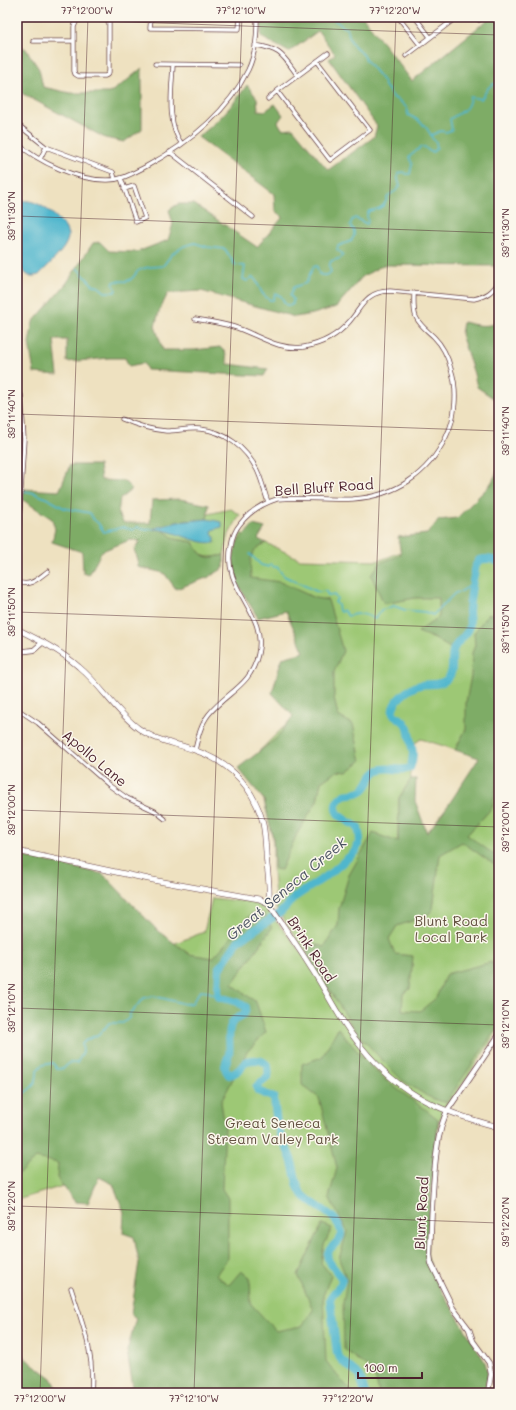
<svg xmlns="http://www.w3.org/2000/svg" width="516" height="1410" font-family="Mali,sans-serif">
	<rect width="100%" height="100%" fill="#fbf7ec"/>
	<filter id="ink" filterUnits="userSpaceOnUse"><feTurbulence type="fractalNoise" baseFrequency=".025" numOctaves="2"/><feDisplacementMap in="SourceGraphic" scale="8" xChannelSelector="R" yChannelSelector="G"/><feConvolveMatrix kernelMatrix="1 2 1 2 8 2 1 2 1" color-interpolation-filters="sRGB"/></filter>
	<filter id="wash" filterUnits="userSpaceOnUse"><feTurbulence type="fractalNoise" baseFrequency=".012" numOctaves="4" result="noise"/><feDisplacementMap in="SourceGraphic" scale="16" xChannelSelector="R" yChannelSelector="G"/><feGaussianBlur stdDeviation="0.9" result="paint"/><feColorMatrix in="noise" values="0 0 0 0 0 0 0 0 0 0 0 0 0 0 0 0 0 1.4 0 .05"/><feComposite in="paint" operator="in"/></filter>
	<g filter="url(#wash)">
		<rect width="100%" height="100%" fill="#eee1c0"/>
		<path fill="#9dc874" stroke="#747450" d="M499,473v556l-56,84 -4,8 -9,81 -3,57 18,56 42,73v5h-289l-83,-223 -98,30v-256h156l31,-12 8,-34 27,3 16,-2 7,5 1,4 4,-4 8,16 44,53 167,-214 -30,-10 -1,1 -11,-4 -23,-7 -6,4 -3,19 -2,6 1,11 -12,19 -2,64 -77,100 -13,-12v5l-31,-47 -3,-36v-34l-9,-38 -6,-11 -17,-20 61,-60 13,-47 -24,-61 -32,14 -24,-55 2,-17 4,-10 21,11 4,-1 34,16 78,2 74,-29z
			M231,509l9,6 -11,19 -5,21c-19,4 -21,4 -31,-13l-18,-3 -15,-10 17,-7 30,-3 1,-5z"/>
		<path fill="#7eac66" stroke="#646648" d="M262,17h101l49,64 79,-64h8v249l-116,-1 -21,12 -26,30 -23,7 -18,3 -94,-26 -33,2 -9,19 -4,14 8,24h31l26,-3 5,5 3,12 40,5 -4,7 -117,-6 -3,-7 -15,3 -4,-8h-16l-42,4v-22h-13l4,35 -24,-2 -5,-30 4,-21 33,-38 27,-41 7,-1 9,9 28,1 31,-12 5,-16 -4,-14 9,-6h16l63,43 26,-30 -8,-6 -1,-17 -76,-57c20,-15 35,-32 49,-52l10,13 1,12 7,1 10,-7 8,11 -5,7 4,7 11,-1 35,42 46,-33 3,-11 -48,-67 6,-5 -17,-23 -29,21 -28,-15z
			M17,44l9,5 13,20 4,18 27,6h39l15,-10 18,-15v61l-18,13 -19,-4 -82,-44 -6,-5z
			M463,322c12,3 25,6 36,0v80l-22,-15 -3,-13 -13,-40z
			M70,465h29l2,15 23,1 8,8 -12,10 -2,15 6,9h26l2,-23 28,-1 29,6 -2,14 -30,3 -18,5 16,12 18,3c10,17 12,17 31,13v13l-15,9 -33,12 -12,-16 -26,-6v-8l-4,-9 6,-9 -10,-1 -28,11 -13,24 -6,-2 -1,-21 -30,-10 3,-13 -3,-10 -29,-19v-11l36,2 2,-4z
			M499,468v94c-8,-3 -12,-4 -20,-2l-3,5 -7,47 1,11 -1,6 -16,21 -18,-11 -17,-7 21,-15v-19h-24l-31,6 -13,-29 9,-12 21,-8 -3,-18 29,-3 12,-14 18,-2 34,-34z
			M253,525l12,3 -7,11 8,4c-17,7 -16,18 -15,35l29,4 35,16 13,2 15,51 -9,21v25l4,19 15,8 8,37 -14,11 -10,-1 -16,11 -4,19 -20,33 -16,36 -6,-1 -2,-31 -9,-38 -26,-32 39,-30 16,-22 -21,-23 10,-35 22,-6 -18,-41 -28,7 -21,-35 -4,-23 4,-17z
			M497,612l2,1v158l-7,37 -25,27 32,23v10l-37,-26 -22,13 -7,54 -6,7 -30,10 -8,13 6,15 18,2 -3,33 -7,5 -1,16 18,1 16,-13 10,-24 46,-12 7,21v42l-53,77 -7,-1 -12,-5 -25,-16 -20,-20 -25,-27 -50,-78 1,-13 16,5 14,-22 1,-17 10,-33 24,-42 25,9 1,-44 12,-19h5l-1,22 12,32 22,-29 30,-46 -24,-8 11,-21v-27l5,-26 1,-23 3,-8 -1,-12 13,-18z
			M17,855l86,19 55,57 31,23 24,4 39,-45h12l8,15 -40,56 24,18 10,30 -19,20 -26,50 4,25 -3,62 6,9v60l-12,17 13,10 12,-14 9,6 1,27 25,27 26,-5 11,-16 -15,-35 24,-51 10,4 -8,17 -3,18 10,12 -8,21 3,65 14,18 14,14h-220l-7,-42 9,-33 -5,-4 8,-52 -5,-25 -11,-4 1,-21 -11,-28 -14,-7 -11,26 -13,-1 -18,-24 1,-15 -22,-5 -19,17z
			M338,1028c16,19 31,39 50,54 16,13 34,24 50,37l-12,134 12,32 47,77 3,12 -4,19h-105l-5,-20 -30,-24 -1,-46 4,-23 -8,-21 8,-28 -18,-34 8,-29 -18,-70 -17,-13v-21l20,-7z
			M17,1344l9,15 26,19 7,14 -33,1 -9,-8z"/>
		<path fill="#4fb6cd" stroke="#4c6a7c" d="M17,201c5,0 11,-1 16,1 11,3 37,23 35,36 -2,12 -21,28 -29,37l-5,1h-5l-5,-4 -7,-11z
			M207,519l15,3v5l-7,2 -3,2 1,5 2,1v6c-22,1 -41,-14 -63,-14l25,-7z"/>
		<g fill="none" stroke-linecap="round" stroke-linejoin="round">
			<path stroke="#4fb6cd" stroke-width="1.5" d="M330,17l18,13c2,21 15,18 18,30l17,21 2,5 9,12 7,4 6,6 1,7c10,4 18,10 23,20
				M77,268l16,17 6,2 6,5h10l1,-3 -3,-5 1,-2c5,-2 8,0 13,-1 6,-1 7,-6 11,-10 7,-5 17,-4 25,-5l9,-12 12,-8 11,-3 12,4 18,2 10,16 10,1 -2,13 4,2 6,-4c9,9 4,15 17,23h3l2,-6 6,2 4,8 4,2 4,-2v-5l-3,-4 4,-8 12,-4 7,-16 4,-1 2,8c5,2 8,2 12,-2l-2,-6 2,-5 10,-3 2,-4 -6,-4 1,-4 13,-5 3,-5v-5l-4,-6 2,-5 3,-2 12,6 1,-2 -1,-7 2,-4c11,-2 16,-4 19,-15l9,-6 3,-4 -2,-7v-6l5,-1 3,2h4l2,-10 -3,-7 12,-10h4l4,4 4,1 4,-4 -1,-6 -4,-4 -1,-3 10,-4 5,1 6,-2 -2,-11c11,-8 18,-7 20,-22l11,2 8,-12 4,-3 6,1
				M24,491l10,2 14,6 16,9 26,5 3,6 5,4 6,9 19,-5 10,3 4,-3 9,3 7,-1
				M250,554l11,11 8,2 1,-3 4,3h3l7,9 34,16 8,-1 2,5 6,-1 3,4 -2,3 3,3 1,6 2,1 2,-2 5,6c10,-4 17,-2 27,3l6,-9 13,-4 11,4 20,2 8,3 22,-22 5,-1 13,-8
				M17,1107l3,-11c11,-7 18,-12 17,-26l5,-5 11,-2 4,6h6l6,-6h8l6,-11 -1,-8c6,-7 8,-5 15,-9 5,-2 8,-7 12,-12h14l6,-5 1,-5 14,-15 10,-2 31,8 7,-1 8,-12 9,1 10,5"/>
			<path stroke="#4fb6cd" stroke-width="8" d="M365,1393l-5,-17 -18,-15 -5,-7 -7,-54c1,-9 10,-8 12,-21 -3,-5 -13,-16 -14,-20 -4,-14 18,-15 12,-31 -7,-18 -32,-23 -40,-37 -5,-9 -5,-22 -9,-32 -3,-9 -8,-17 -11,-25 -4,-12 -5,-24 -6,-36l-16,-7 -2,-4 12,-10c3,-16 -8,-19 -21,-16 -6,5 -9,13 -18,14 -2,-3 -4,-5 -4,-9 1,-4 3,-8 4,-12 2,-9 -2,-20 2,-29 4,-11 14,-5 15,-18l-9,-5 -18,-5 -1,-7 1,-21 19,-28 42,-28 15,-16 33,-22 28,-24 4,-12 -2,-12c-9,-5 -27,-12 -21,-25 2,-3 4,-5 7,-7 6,-2 15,0 20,-6 6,-6 7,-16 15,-19 12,-5 19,3 31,-2l2,-6 1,-9 -5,-25 -4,-6 -11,-8c-3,-12 16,-26 27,-29 8,-2 19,1 26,-5 10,-8 4,-19 7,-29 2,-8 12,-14 16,-22 2,-6 0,-12 0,-18 1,-15 4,-31 7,-46l3,-5c8,-2 12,-1 20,2"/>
		</g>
	</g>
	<g filter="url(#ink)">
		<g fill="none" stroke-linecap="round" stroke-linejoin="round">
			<defs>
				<path id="minor" d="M78,17l-4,10v44l1,3 3,2h27l2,-1 2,-3v-52l-24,-1 -4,-2
					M151,17l-1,11 89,1 1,-12
					M398,17l22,28
					M415,17l15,20
					M476,17l3,3
					M33,41h41
					M255,45c27,4 28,11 43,31
					M406,56l51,-39
					M317,61l53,69 -40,30 -53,-69 51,-38
					M155,64l84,1
					M173,65c-1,24 -7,59 9,79
					M268,99l9,-8
					M17,124l29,23 67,25 2,7
					M17,143c21,19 62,38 91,37 14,0 25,-7 37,-13 41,-22 82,-54 103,-97 8,-17 9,-35 9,-53
					M170,152l83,65
					M40,159l6,-12
					M121,178l15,44 9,-4 -11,-32 -10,3
					M195,319c13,2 26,4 39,8 23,7 44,24 70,20 17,-3 33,-11 45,-25 13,-15 17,-31 41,-31l84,8c13,-3 18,-7 25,-17
					M122,419c14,6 28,11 44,12 11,0 22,-3 34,-2 25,2 46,19 57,41 5,10 7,21 11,32
					M17,541l2,-17 5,-85 -3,-44
					M17,582c14,5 20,-3 31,-11
					M17,706l3,5 18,12 72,63 17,12 28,13 10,8
					M195,750c3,-13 6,-26 14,-36 19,-23 42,-28 49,-60 10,-42 -37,-64 -27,-108 1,-8 4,-16 9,-22 10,-13 21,-20 37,-25 25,-2 51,1 76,0 42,-3 75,-24 93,-62 10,-20 12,-47 5,-68 -3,-12 -8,-23 -17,-32 -6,-6 -14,-11 -18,-20 -3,-7 -2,-16 -2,-24
					M71,1288c12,38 24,65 20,105"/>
				<path id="tertiary" d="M17,652l17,-2 9,-8
					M488,1393l3,-19 -2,-11 -16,-22 -4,-12 -16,-21 -22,-45 -1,-8c1,-30 2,-60 5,-90 2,-19 4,-36 12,-54l52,-76"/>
				<path id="secondary" d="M17,629c22,11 44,22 62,38 22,18 36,44 59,61 17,13 37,15 56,22 33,11 56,33 67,66 4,11 4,24 5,36 0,13 6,40 2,51
					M17,851l141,30 101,18 9,4c15,23 31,45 45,68 14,22 25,45 40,65 40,55 82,75 146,91"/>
			</defs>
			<use href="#minor" stroke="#633c41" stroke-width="5"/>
			<use href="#tertiary" stroke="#633c41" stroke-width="6"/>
			<use href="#secondary" stroke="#633c41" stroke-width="6"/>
			<use href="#minor" stroke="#fff" stroke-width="3.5"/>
			<use href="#tertiary" stroke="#fff" stroke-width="4.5"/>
			<use href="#secondary" stroke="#fff" stroke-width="5"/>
		</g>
	</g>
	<path fill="none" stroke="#4a1f2b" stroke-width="1" stroke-opacity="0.45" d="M17,18l482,17M17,216l482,17M17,414l482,17M17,612l482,17M17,810l482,17M17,1008l482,17M17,1206l482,17M40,1393l48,-1376M194,1393l48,-1376M348,1393l48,-1376"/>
	<g text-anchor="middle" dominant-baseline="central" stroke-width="3" stroke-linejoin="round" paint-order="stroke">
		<g font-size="14" fill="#4a1f2b" stroke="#fbf7ec">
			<text transform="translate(324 487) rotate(-4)">Bell Bluff Road</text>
			<text transform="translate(95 758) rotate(40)">Apollo Lane</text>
			<text transform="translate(312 949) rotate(57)">Brink Road</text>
			<text transform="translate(421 1213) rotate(-87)">Blunt Road</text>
		</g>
		<g font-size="14" fill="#635241" stroke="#fbf7ec">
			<text x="451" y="920">Blunt Road<tspan x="451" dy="16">Local Park</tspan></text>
			<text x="273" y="1122">Great Seneca<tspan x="273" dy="16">Stream Valley Park</tspan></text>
		</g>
		<g font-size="15" font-style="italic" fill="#4c5464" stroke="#fbf7ec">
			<text transform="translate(286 888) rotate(-40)">Great Seneca Creek</text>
		</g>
	</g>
	<rect width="516" height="1410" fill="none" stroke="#fbf7ec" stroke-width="44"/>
	<path d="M358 1372v6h64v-6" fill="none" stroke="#4a1f2b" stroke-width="2"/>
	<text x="364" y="1372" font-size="12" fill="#4a1f2b" stroke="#fbf7ec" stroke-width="3" paint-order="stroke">100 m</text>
	<rect x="22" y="22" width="472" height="1366" fill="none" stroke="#4a1f2b" stroke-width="1.5"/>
	<g font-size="10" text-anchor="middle" fill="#4a1f2b">
		<text x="87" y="14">77°12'00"W</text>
		<text x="241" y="14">77°12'10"W</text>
		<text x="395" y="14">77°12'20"W</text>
		<text transform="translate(11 216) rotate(-90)" y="4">39°11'30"N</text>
		<text transform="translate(505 233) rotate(-90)" y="4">39°11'30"N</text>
		<text transform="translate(11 414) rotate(-90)" y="4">39°11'40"N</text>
		<text transform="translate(505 431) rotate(-90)" y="4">39°11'40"N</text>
		<text transform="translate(11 612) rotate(-90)" y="4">39°11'50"N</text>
		<text transform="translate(505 629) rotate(-90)" y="4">39°11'50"N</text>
		<text transform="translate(11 810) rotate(-90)" y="4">39°12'00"N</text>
		<text transform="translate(505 827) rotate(-90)" y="4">39°12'00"N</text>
		<text transform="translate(11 1008) rotate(-90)" y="4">39°12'10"N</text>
		<text transform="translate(505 1024) rotate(-90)" y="4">39°12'10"N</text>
		<text transform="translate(11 1206) rotate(-90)" y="4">39°12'20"N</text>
		<text transform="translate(505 1222) rotate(-90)" y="4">39°12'20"N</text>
		<text x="40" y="1402">77°12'00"W</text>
		<text x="194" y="1402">77°12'10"W</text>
		<text x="348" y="1402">77°12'20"W</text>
	</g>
</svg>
